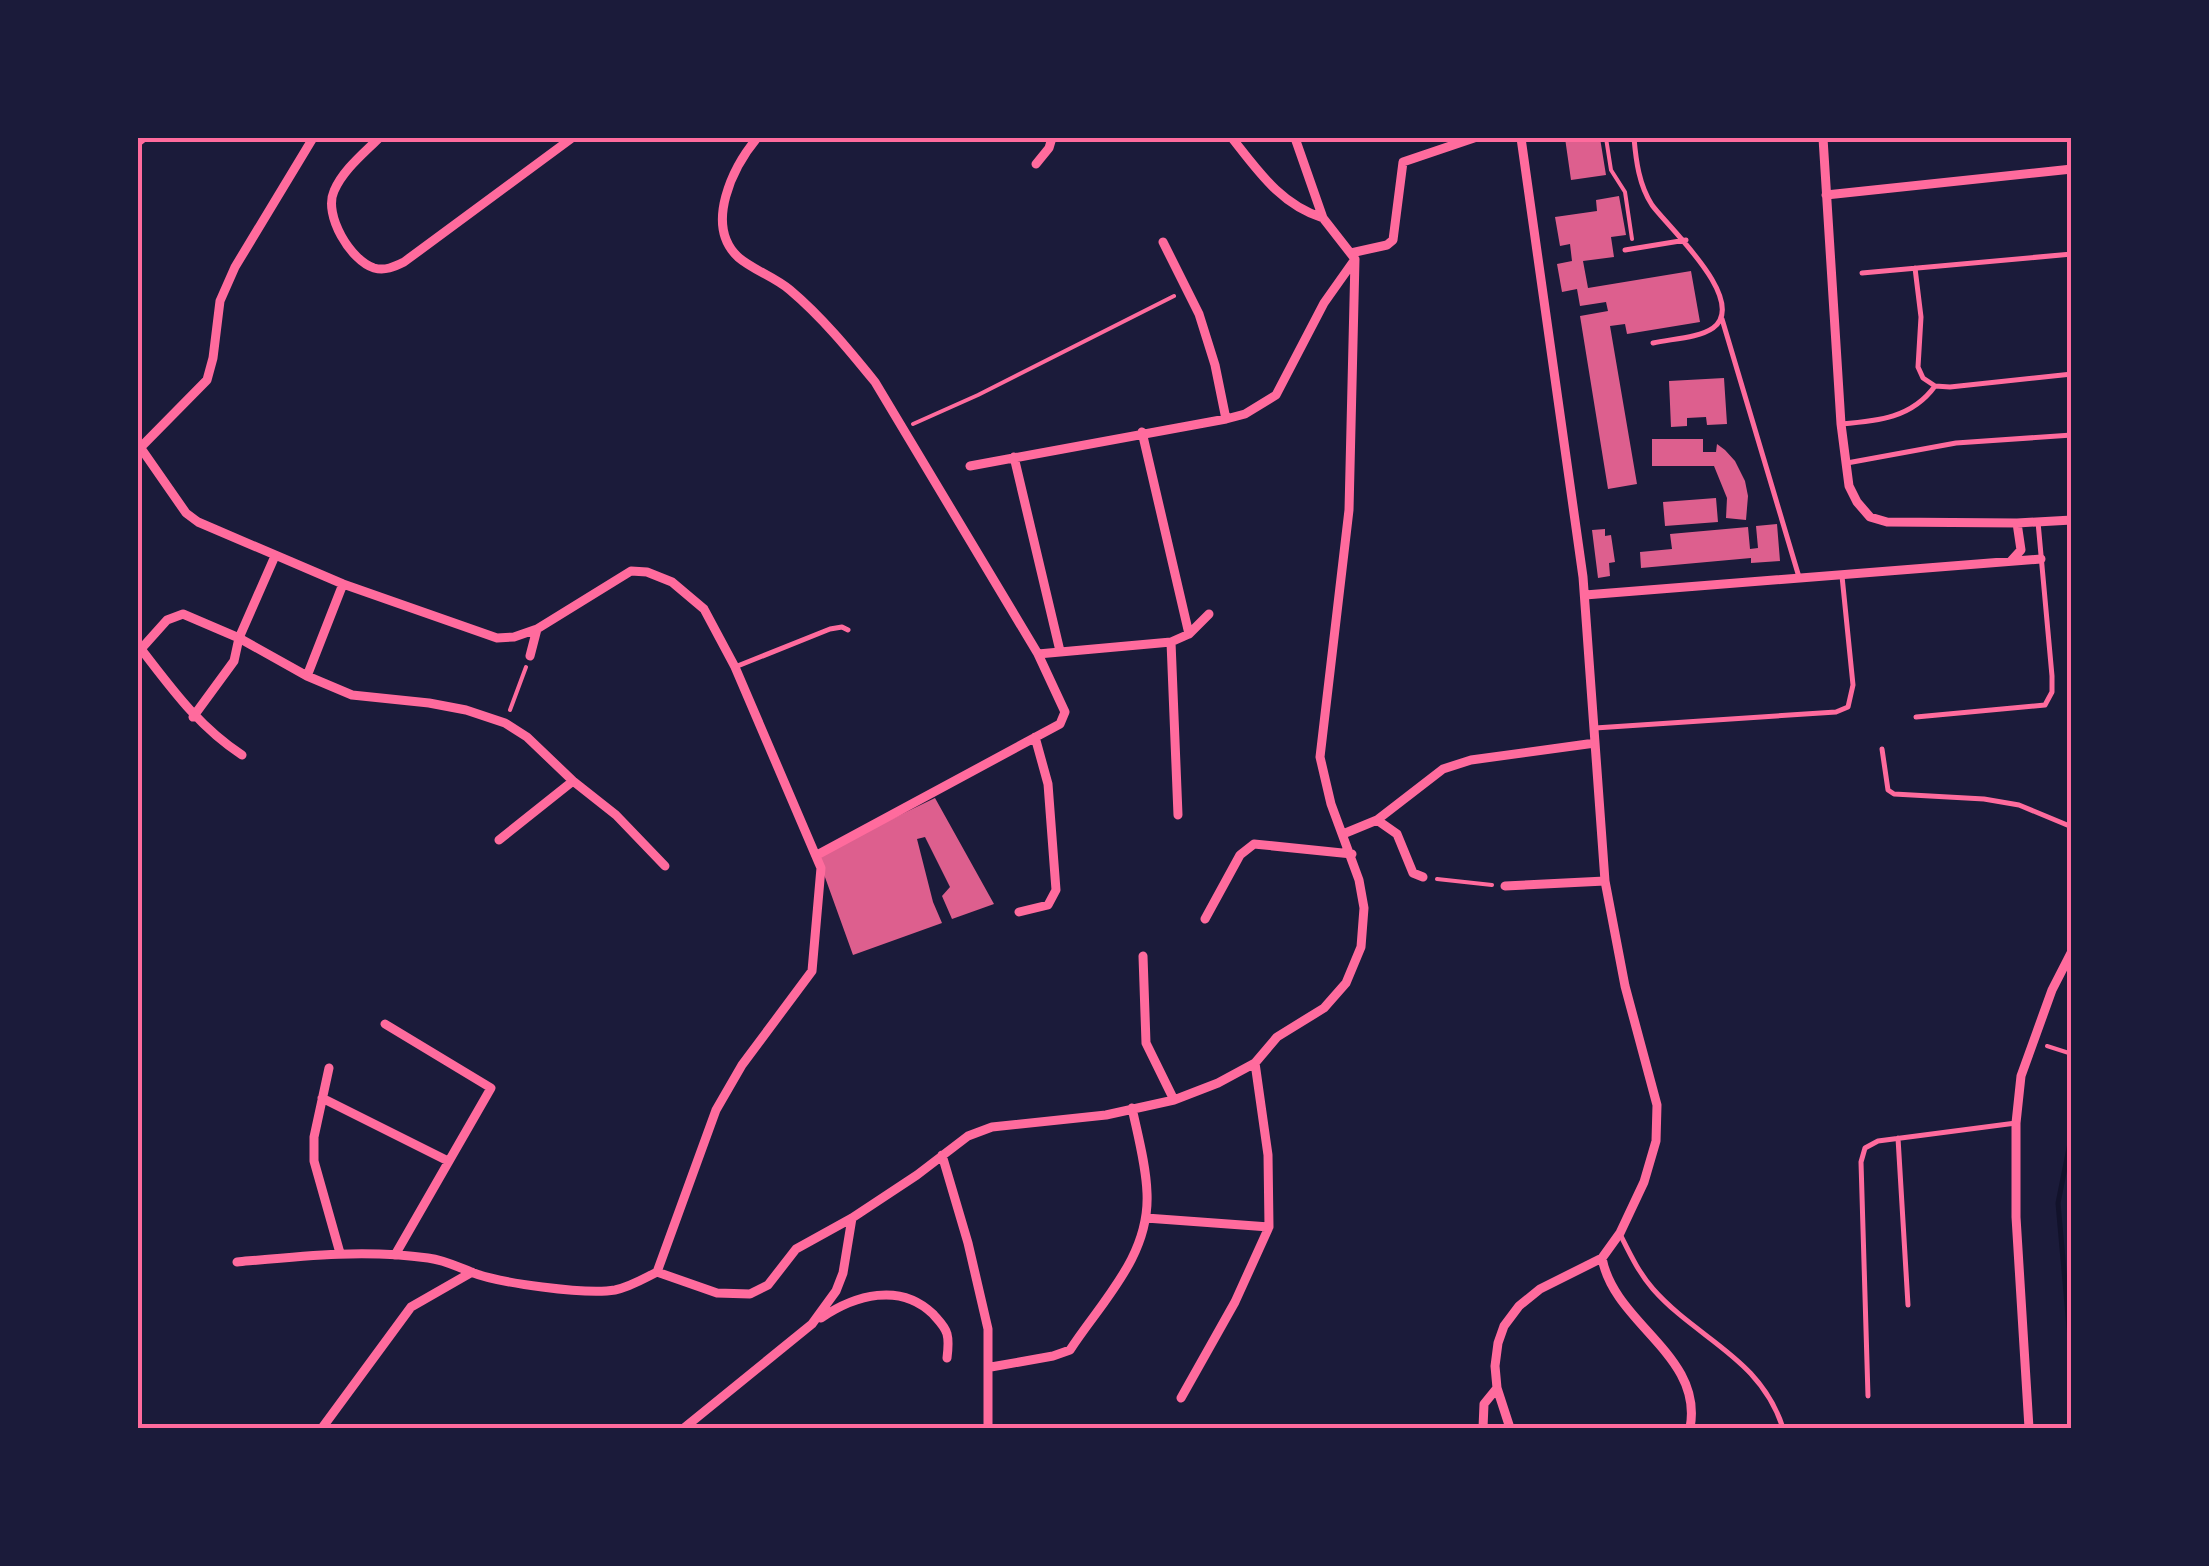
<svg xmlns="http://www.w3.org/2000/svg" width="2209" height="1566" font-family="'Noto Sans',sans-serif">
	<rect width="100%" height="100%" fill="#1b1b3a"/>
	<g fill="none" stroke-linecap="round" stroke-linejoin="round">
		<path stroke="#12122b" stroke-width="5" d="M2072,1133l-14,70 14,158"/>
	</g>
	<path fill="#dd5f8e" d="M1565,138h35l6,37 -35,5z
		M1619,196l7,39 -15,2 3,20 -31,4 5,27 103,-17 9,51 -73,12 -2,-10 -15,2 27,158 -29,5 -28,-173 28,-5 -2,-9 -26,4 -3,-17 -15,3 -5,-28 15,-3 -2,-17 -10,2 -5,-29 42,-6 -1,-11z
		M1724,378l3,46 -20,1 -1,-8 -19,1v8l-16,1 -2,-46z
		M1652,439h51v13h13l1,-8 8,6 10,11 10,20 3,15 -2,24 -20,-2 1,-20 -13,-32h-62z
		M1716,498l2,24 -53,4 -2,-24z
		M1777,524l3,37 -29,2v-5l-110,10 -1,-16 32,-3 -2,-15 78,-7 2,22 8,-1 -2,-22z
		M1605,529v7l6,-1 4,27 -6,1 1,13 -12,2 -6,-48z
		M935,798l59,106 -42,15 -10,-23 8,-9 -25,-50 -8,2 16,63 9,21 -89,32 -36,-100z"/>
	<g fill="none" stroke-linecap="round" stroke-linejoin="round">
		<path stroke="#ff6b9d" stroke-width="4" d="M1606,138l5,32 14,22 7,47
			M913,424l65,-29 196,-99
			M510,710l16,-43
			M1437,879l55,6
			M2047,1046l25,8"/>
		<path stroke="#ff6b9d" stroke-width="5" d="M1634,138c2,23 5,47 18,67 14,20 98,96 61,123 -14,10 -43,11 -60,15
			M1625,250l61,-10
			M1915,268l6,49 -3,50 5,11 12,8 15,1 122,-13
			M1862,273l210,-19
			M1722,319l77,258
			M1841,424c37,-3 71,-6 94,-38
			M1847,463l109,-20 116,-8
			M735,667l95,-38 12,-2 6,3
			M1916,717l129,-12 7,-13v-16l-14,-154
			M1595,728l241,-16 12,-5 5,-22 -11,-109
			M1882,749l6,41 6,4 90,5 35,6 53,22
			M1898,1138l10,167
			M1621,1236c9,18 18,37 32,53 45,51 107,68 130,139
			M1868,1396l-7,-234 4,-14 13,-7 138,-18"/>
		<path stroke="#ff6b9d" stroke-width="9" d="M379,138c-16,16 -36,32 -45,53 -11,24 17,70 40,77 11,3 20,-1 30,-6l168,-124
			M757,138c-24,29 -53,87 -19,119 15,13 37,20 52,33 32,27 59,60 85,92l163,272 27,58 -5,12 -243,131
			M1232,138c26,33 49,67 91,80
			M1823,138l18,286 8,62 8,16 13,15 17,5 130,1 55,-3
			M138,142l5,-4
			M1036,164l13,-16 3,-10
			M1826,195l246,-26
			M1163,242l36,72 16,51 11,54
			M1351,253l36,-8 6,-5 10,-78 71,-24
			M1142,432l47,202
			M138,444l48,69 12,9 145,62 154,54 17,-1 23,-8 94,-58 16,1 25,10 32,27 31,58 86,201 -9,103 -70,94 -26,45 -59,162c-14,7 -27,15 -42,18 -29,5 -117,-7 -144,-18 -15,-6 -27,-12 -43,-14 -64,-9 -127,-2 -191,4
			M140,448l67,-68 6,-22 7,-57 15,-34 78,-129
			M1014,457l46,194
			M970,466l256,-47 19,-5 31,-19 48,-92 29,-41
			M2011,561l10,-11 -4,-27
			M1585,595l456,-36
			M1171,642l7,173
			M141,649l26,-29 16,-6 56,24 68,38 45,19 77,8 37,7 39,13 22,14 46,44 43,34 49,51
			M141,649c31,40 58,78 101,106
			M1038,654l133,-12 18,-8 20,-20
			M530,656l7,-27
			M307,676l36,-92
			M193,717l41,-56 5,-23 36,-82
			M1377,820l20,14 16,39 10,4
			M1343,834l34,-14 66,-51 28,-9 124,-17
			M499,840l74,-59
			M1505,886l100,-5
			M1019,912l29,-7 8,-15 -8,-106 -13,-47
			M1205,919l35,-64 14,-11 98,10
			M1143,956l3,87 28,57
			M385,1024l106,64 -96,167
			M329,1068l-15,69v24l26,92
			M322,1098l126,63
			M942,1155l26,88 20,86v99
			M1146,1218l123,9
			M1602,1258c12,66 102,97 88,170
			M657,1272l60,21 33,1 18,-9 28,-36 56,-31 65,-43 51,-39 24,-9 114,-12 68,-15 44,-17 37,-20 22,-26 47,-29 22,-25 15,-36 3,-39 -5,-28 -28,-76 -11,-47 29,-247 6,-251 -32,-41 -28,-80
			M821,1318c34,-23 79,-36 112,-4 5,6 12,12 14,20 2,7 1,16 0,24
			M991,1367l62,-11 17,-6c32,-49 80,-94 77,-157 -1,-28 -9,-57 -15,-85
			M1181,1398l54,-96 34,-75 -1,-72 -13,-92
			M322,1428l89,-121 61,-35
			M684,1428l128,-104 24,-33 7,-18 9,-55
			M1483,1428l1,-24 13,-16
			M1510,1428l-13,-40 -2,-22 3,-23 6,-17 15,-20 21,-17 62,-31 18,-25 24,-51 12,-41 1,-36 -32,-119 -20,-105 -22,-304 -62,-439
			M2029,1428l-13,-211v-94l5,-47 31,-86 20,-39"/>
	</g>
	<rect width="2209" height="1566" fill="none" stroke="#1b1b3a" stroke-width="280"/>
	<rect x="140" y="140" width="1929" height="1286" fill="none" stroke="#ff6b9d" stroke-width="4"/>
</svg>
